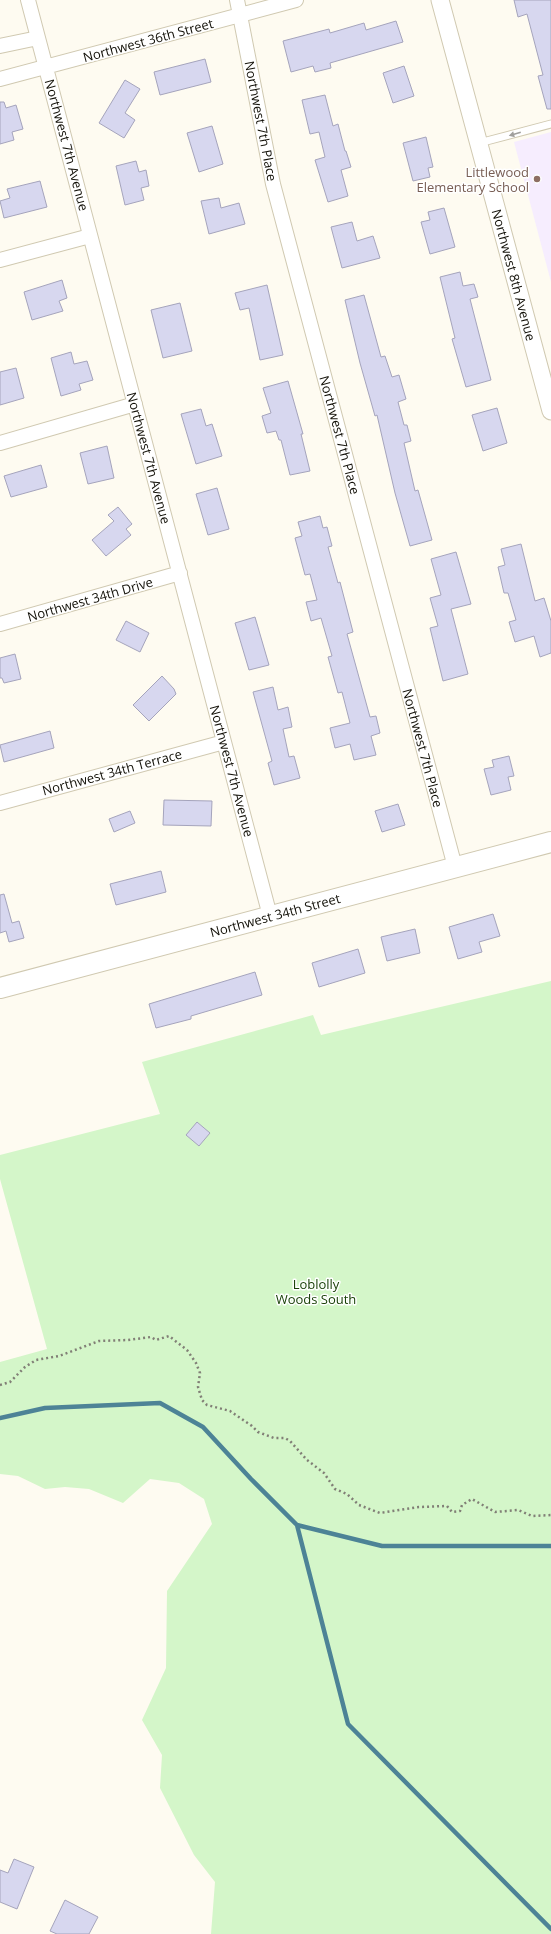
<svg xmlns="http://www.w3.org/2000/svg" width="551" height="1934" font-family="'Open Sans',sans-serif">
	<rect width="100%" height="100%" fill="#fefbf1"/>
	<path fill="#f6edfe" d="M551,132v150l-37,-140z"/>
	<path fill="#d4f6c9" d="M551,981v953h-340l4,-52 -21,-27 -34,-67 2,-33 -20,-35 24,-52 1,-77 45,-67 -8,-25 -25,-16 -29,-4 -27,24 -34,-14 -24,-2 -20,2 -27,-13 -18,-2v-112l47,-13 -47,-170v-24l160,-41 -18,-52 171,-47 8,20z"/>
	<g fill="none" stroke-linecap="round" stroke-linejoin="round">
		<path stroke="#4d8396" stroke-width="4.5" d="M0,1418l45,-10 115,-5 43,24 48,52 46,46 85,21h169
			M297,1525l51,199 203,205"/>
	</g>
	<path fill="#d7d7ef" stroke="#a5a4bc" d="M514,0h37v109h-4l-9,-33 5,-1 -16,-61 -9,3z
		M396,21l7,21 -73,21 1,5 -16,4 -2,-6 -22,6 -8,-31 46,-12 1,4 34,-10 2,7z
		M205,59l6,23 -51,13 -6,-23z
		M404,66l10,30 -21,7 -10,-30z
		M125,80l15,9 -15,24 10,7 -11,18 -25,-15z
		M325,95l8,31 5,-2 7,27h1l5,16 -10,3 7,26 -20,6 -13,-42 10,-3 -6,-25 -9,2 -8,-34z
		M0,102h4l2,6 10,-3 7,24 -11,3 2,8 -14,4z
		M212,126l11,38 -24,8 -12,-39z
		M426,137l7,30 -5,1 2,9 -17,4 -10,-38z
		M136,161l3,11 7,-2 3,16 -8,2 3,12 -19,5 -9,-39z
		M40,181l7,26 -43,11 -4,-17 10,-3 -3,-9z
		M219,198l2,10 18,-5 6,21 -36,10 -8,-33z
		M444,208l11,39 -25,7 -9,-32 9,-2 -2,-8z
		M352,222l5,19 16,-5 7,22 -38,10 -11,-41z
		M460,272l3,14 11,-2 4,13 -8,2 21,81 -25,7 -14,-48 3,-1 -15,-61z
		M62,280l5,18 -8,3 4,10 -31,9 -8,-28z
		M267,285l16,70 -23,5 -11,-52 -9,2 -5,-17z
		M364,295l17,62 4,-1 7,21 7,-2 7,24 -8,3 6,23h3l4,16 -7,2 11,48 3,-1 14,50 -22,6 -15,-53 -18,-78 -2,1 -15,-53 -15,-63z
		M180,303l12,48 -29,7 -12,-48z
		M71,352l3,12 13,-3 6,19 -14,4 2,6 -20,6 -10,-38z
		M16,368l8,30 -24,7v-33z
		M288,381l15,53h-2l9,37 -20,4 -9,-35h-2l-3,-9 -9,2 -5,-17 9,-3 -8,-25z
		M497,408l10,35 -24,8 -11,-36z
		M201,409l5,17 6,-2 10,32 -26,8 -15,-50z
		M107,446l7,32 -26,6 -8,-31z
		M41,465l6,22 -36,10 -7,-21z
		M217,488l12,41 -21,6 -12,-41z
		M118,507l14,17 -6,5 5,6 -25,21 -14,-16 22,-19 -6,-6z
		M320,516l3,12 4,-1 5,19 -4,1 10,36 2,-1 13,50 -6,2 23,83 6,-1 4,17 -9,3 5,19 -22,5 -4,-16 -15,4 -5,-20 20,-5 -8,-31 -4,1 -10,-36 4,-1 -11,-38 -10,3 -5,-19 11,-2 -7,-26 -5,1 -10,-37 7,-2 -4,-14z
		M521,544l14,57 9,-3 7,23v32l-11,4 -6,-21 -19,6 -6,-20 7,-2 -8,-27h-4l-6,-26 7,-2 -4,-16z
		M456,552l15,52 -20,5 17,65 -25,7 -13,-53 8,-2 -8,-28 11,-3 -10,-36z
		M255,617l14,48 -20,5 -14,-47z
		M126,621l23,12 -9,19 -24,-12z
		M15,654l6,25 -17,4 -2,-5h-2v-20z
		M162,676l12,13 2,5 -27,27 -16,-16z
		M273,687l5,23 10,-3 4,20 -9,2 6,28 5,-1 6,22 -26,7 -6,-22 4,-2 -19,-69z
		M50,731l4,17 -50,14 -4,-17z
		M509,756l5,20 -6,1 3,13 -20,5 -7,-26 10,-2 -2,-7z
		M164,800l48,1 -1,25 -48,-1z
		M398,804l7,21 -23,7 -7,-21z
		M130,811l5,12 -21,9 -5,-13z
		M161,871l5,21 -50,13 -6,-21z
		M4,894l8,29 7,-2 5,17 -15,4 -3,-11 -6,2v-38z
		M493,914l7,22 -21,6 3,10 -24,7 -9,-32z
		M415,929l5,24 -33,8 -6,-24z
		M358,949l7,24 -46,14 -7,-24z
		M255,972l7,23 -71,21v3l-35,9 -7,-24z
		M197,1122l13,11 -11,13 -13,-11z
		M14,1859l20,8 -17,42 -17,-7v-32l8,3z
		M65,1900l33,17 -9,17h-32l-7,-3z"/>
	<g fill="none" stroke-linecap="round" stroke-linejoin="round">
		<defs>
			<path id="service" d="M479,143l72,-19"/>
			<path id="minor" d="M28,0l242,916
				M237,0l36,184 182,683
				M0,46l38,-8
				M0,79l296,-79
				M0,260l90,-24
				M0,443l135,-39
				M0,624l180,-51
				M0,803l224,-61"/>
			<path id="tertiary" d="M440,0l111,411"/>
			<path id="secondary" d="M0,988l551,-146"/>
		</defs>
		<use href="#service" stroke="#d0c9b1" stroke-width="9"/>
		<use href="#minor" stroke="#d0c9b1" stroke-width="16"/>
		<use href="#tertiary" stroke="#d0c9b1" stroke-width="19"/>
		<use href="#secondary" stroke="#d0c9b1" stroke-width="22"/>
		<path stroke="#817f76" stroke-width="2.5" stroke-dasharray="2 3" stroke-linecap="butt" d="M0,1385l10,-3 15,-15 11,-7 23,-4 40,-15 29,-1 23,-3 5,3 13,-4 18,14 9,13 4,10 -2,14 4,13 5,5 23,6 22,15 6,6 16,6h11l5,3 17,19 17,13 11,16 12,5 12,11 21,8 39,-6 28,-1 5,6 8,-1 2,-6 10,-6 23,13 23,-2 14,6 19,-1"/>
		<use href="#service" stroke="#fff" stroke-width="7"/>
		<use href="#minor" stroke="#fff" stroke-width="14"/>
		<use href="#tertiary" stroke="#fff" stroke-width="17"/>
		<use href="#secondary" stroke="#fff" stroke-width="20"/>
	</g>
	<defs><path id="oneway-solid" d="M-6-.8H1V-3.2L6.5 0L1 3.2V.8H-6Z"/></defs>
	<use fill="#a09f9c" href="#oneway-solid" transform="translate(515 134) rotate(164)"/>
	<circle fill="#8d6e63" stroke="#fff" stroke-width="1.5" cx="537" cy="179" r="4"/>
	<g text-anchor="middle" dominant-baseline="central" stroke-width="3" stroke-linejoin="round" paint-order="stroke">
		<g font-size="13" fill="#121008" stroke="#fff">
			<text transform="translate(148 40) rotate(-15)">Northwest 36th Street</text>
			<text transform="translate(261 121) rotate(79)">Northwest 7th Place</text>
			<text transform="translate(67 145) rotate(75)">Northwest 7th Avenue</text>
			<text transform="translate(514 275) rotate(75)">Northwest 8th Avenue</text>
			<text transform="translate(340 435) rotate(75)">Northwest 7th Place</text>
			<text transform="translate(149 458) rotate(75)">Northwest 7th Avenue</text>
			<text transform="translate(90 599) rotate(-16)">Northwest 34th Drive</text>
			<text transform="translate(423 748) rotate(75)">Northwest 7th Place</text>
			<text transform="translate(232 771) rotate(75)">Northwest 7th Avenue</text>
			<text transform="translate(112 772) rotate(-15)">Northwest 34th Terrace</text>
			<text transform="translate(275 915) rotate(-15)">Northwest 34th Street</text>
		</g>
		<g font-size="13" fill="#785e54" stroke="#fff" text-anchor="end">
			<text x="529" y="172">Littlewood<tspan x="529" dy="15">Elementary School</tspan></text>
		</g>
		<g font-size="13" fill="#1a4209" stroke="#fff">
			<text x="316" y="1284">Loblolly<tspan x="316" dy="15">Woods South</tspan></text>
		</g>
	</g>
</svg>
